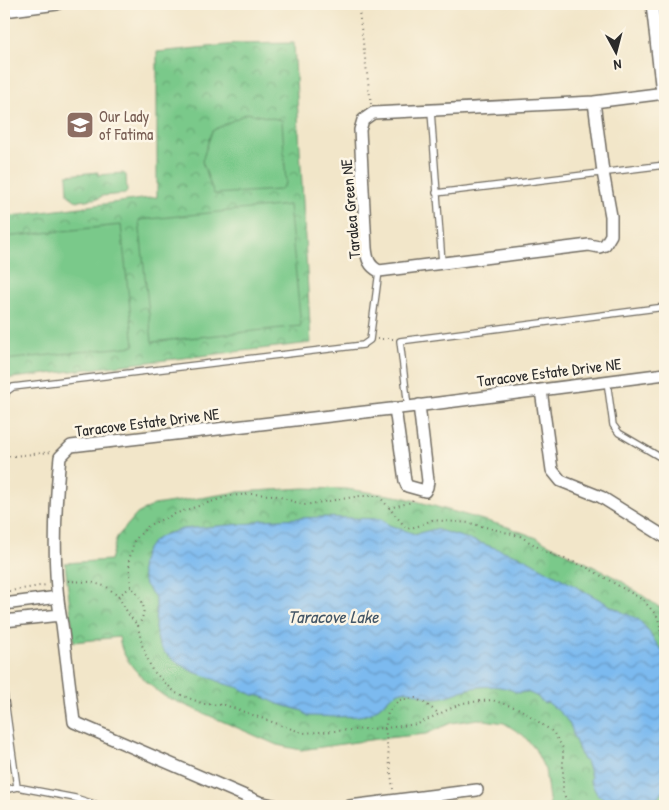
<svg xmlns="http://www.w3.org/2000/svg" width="669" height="810" font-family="'Patrick Hand',sans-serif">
	<defs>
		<pattern id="park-crowns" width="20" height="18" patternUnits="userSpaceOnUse" patternTransform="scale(1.25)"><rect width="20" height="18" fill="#7ac98a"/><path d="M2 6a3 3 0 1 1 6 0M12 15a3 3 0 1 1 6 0" fill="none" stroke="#64a371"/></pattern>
		<pattern id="water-waves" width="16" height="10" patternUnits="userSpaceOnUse" patternTransform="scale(1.25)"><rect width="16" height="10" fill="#7cbaef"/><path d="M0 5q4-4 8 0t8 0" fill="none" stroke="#6697c2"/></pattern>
	</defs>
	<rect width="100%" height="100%" fill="#fcf5e5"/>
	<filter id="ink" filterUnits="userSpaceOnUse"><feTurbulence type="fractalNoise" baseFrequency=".02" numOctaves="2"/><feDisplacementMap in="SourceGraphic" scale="10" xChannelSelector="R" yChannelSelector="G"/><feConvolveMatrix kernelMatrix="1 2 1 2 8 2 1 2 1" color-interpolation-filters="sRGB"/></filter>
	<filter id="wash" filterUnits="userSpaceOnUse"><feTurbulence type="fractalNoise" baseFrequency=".0096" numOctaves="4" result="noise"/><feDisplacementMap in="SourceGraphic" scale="20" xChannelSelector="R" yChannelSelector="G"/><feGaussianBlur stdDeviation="1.12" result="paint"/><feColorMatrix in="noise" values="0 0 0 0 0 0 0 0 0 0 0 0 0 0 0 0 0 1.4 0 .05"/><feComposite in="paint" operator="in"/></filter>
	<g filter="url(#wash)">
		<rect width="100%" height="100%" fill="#f2e6c9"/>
		<path fill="url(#park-crowns)" stroke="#527a5a" d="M294,43l17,300 -307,36v-162l153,-20v-145l80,-8z
			M98,172v3l25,-2 3,2 1,17 -2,2 -24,2 -1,2 -21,3 -4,-1 -7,-5 -1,-20z
			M304,488l43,1 55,8 106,30 29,11 83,42 45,31v195h-115l-5,-36 -10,-21 -12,-14 -19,-12 -26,-4 -27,4 -25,11 -49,5 -76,11 -24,-5 -113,-49c-15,-11 -33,-27 -41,-44 -2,-4 -3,-10 -4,-15l-45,5 -9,-79 45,-3 7,-23 20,-23 17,-9 84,-13z"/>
		<path fill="#7ac98a" stroke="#527a5a" d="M247,113l35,7 4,63 -6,7 -66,4 -12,-33 10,-30z
			M289,205l12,121 -149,16 -13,-122z
			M121,225l13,121 -130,14v-123z"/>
		<path fill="url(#water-waves)" stroke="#54728d" d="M321,517l60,2 8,6 26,9 20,-5 34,10 55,19 100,55 14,6 11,12 2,5 9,12 5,4v138l-9,10 -9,6h-35l-7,-4 -3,-5 -4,-1 -8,-15 1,-4 -5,-16 -3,-1 -10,-25c-1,-14 -15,-25 -26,-33l-3,1 -5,-4 -1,-2c-5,-2 -9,-5 -14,-5 -2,0 -3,1 -4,1 -3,0 -8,-3 -11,-4 -14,-4 -27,-3 -41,0 -11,3 -22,9 -33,9 -11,0 -22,-9 -33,-7 -12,3 -20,16 -31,22 -13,6 -49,3 -64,3l-4,-5 -25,-7 -17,-8 -8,-1 -16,-8 -12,-3 -16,-7 -16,-5 -20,-12 -8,-7 -6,-8 -3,-12 -1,-5 1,-25 -2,-7 -9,-11 -4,-15 1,-9 3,-9 7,-10 11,-7 19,-6 72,-6 6,-3z"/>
	</g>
	<g filter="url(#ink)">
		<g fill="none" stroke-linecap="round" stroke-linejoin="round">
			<defs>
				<path id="lane" d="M654,29l11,-1
					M431,111l11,152
					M436,193l229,-28
					M607,381l6,44 6,8 46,27
					M4,404l2,-12 7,-5 350,-42 7,-5 9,-69
					M408,407l-8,-66 265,-34
					M4,693l13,94
					M4,790l13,-3 58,11 26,8"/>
				<path id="street" d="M652,4l10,89
					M4,11l53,-7
					M594,102l9,70 8,44v19l-6,10 -6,2 -10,-2 -210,26c-10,-5 -12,-12 -13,-23l-6,-118 3,-10 10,-7z
					M594,102l71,-9
					M541,390l11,80 9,11 40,16 64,40
					M395,408l10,73 2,5 18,5 2,-4 1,-6 -9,-76
					M4,604l54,-7
					M4,621l56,-6
					M277,806l-18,-4 -185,-80 -12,-98c-4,-16 -5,-33 -6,-50 -2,-39 0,-78 4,-117l11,-11 337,-39 257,-33
					M350,806l127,-16"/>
			</defs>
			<use href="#lane" stroke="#716c62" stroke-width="8"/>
			<use href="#street" stroke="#716c62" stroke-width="14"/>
			<path stroke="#716c62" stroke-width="2" stroke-dasharray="1 4" stroke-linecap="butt" d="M358,4l13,100
				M377,339h16
				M4,457l48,-5
				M389,508l23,-6 1,-4
				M68,581l23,1 16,5 11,9 11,19 9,11 4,19 10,25 24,23 28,11 21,1 78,28 82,-5 33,-4 44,-21 30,-3 28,9 33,23 10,16v44l6,14
				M4,592l42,-7
				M118,596l13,-9
				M138,626c10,-16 6,-26 -7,-39l-2,-26 5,-20 15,-16 28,-12 52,-17 23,-2 22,1 30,10 56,-9h19l28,33 11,-3 14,-6 38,3 50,13 24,15 42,16 57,33 15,17 4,23 3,5
				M393,789l-8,-61 3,-16 11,-12 16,-2 11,6 12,9"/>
			<use href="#lane" stroke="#fff" stroke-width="5.5"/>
			<use href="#street" stroke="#fff" stroke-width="11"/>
		</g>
	</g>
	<defs>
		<symbol id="school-square" viewBox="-11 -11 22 22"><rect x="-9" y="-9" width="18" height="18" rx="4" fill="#8d6e63" stroke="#fcf5e5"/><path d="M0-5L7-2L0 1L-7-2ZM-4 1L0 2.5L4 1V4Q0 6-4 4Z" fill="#fff"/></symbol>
	</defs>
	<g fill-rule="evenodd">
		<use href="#school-square" x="64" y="109" width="32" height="32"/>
	</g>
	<g text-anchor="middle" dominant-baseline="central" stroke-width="5" stroke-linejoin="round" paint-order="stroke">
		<g font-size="16" fill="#785e54" stroke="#fcf5e5" text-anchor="start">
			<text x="99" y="116">Our Lady<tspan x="99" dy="18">of Fatima</tspan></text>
		</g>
		<g font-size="16" fill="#2b2b2b" stroke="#fcf5e5">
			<text transform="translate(350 209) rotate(-95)">Taralea Green NE</text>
			<text transform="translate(549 372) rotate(-7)">Taracove Estate Drive NE</text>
			<text transform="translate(147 422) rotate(-7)">Taracove Estate Drive NE</text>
		</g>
		<g font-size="18" font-style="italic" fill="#435666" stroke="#fcf5e5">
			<text x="333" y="616">Taracove Lake</text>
		</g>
	</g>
	<rect width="669" height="810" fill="none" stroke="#fcf5e5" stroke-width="20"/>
	<g transform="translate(616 52) rotate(173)" stroke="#fcf5e5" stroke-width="4" paint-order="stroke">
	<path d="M0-4L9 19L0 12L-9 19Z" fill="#2b2b2b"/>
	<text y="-8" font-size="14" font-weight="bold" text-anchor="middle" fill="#2b2b2b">N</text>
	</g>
</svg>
